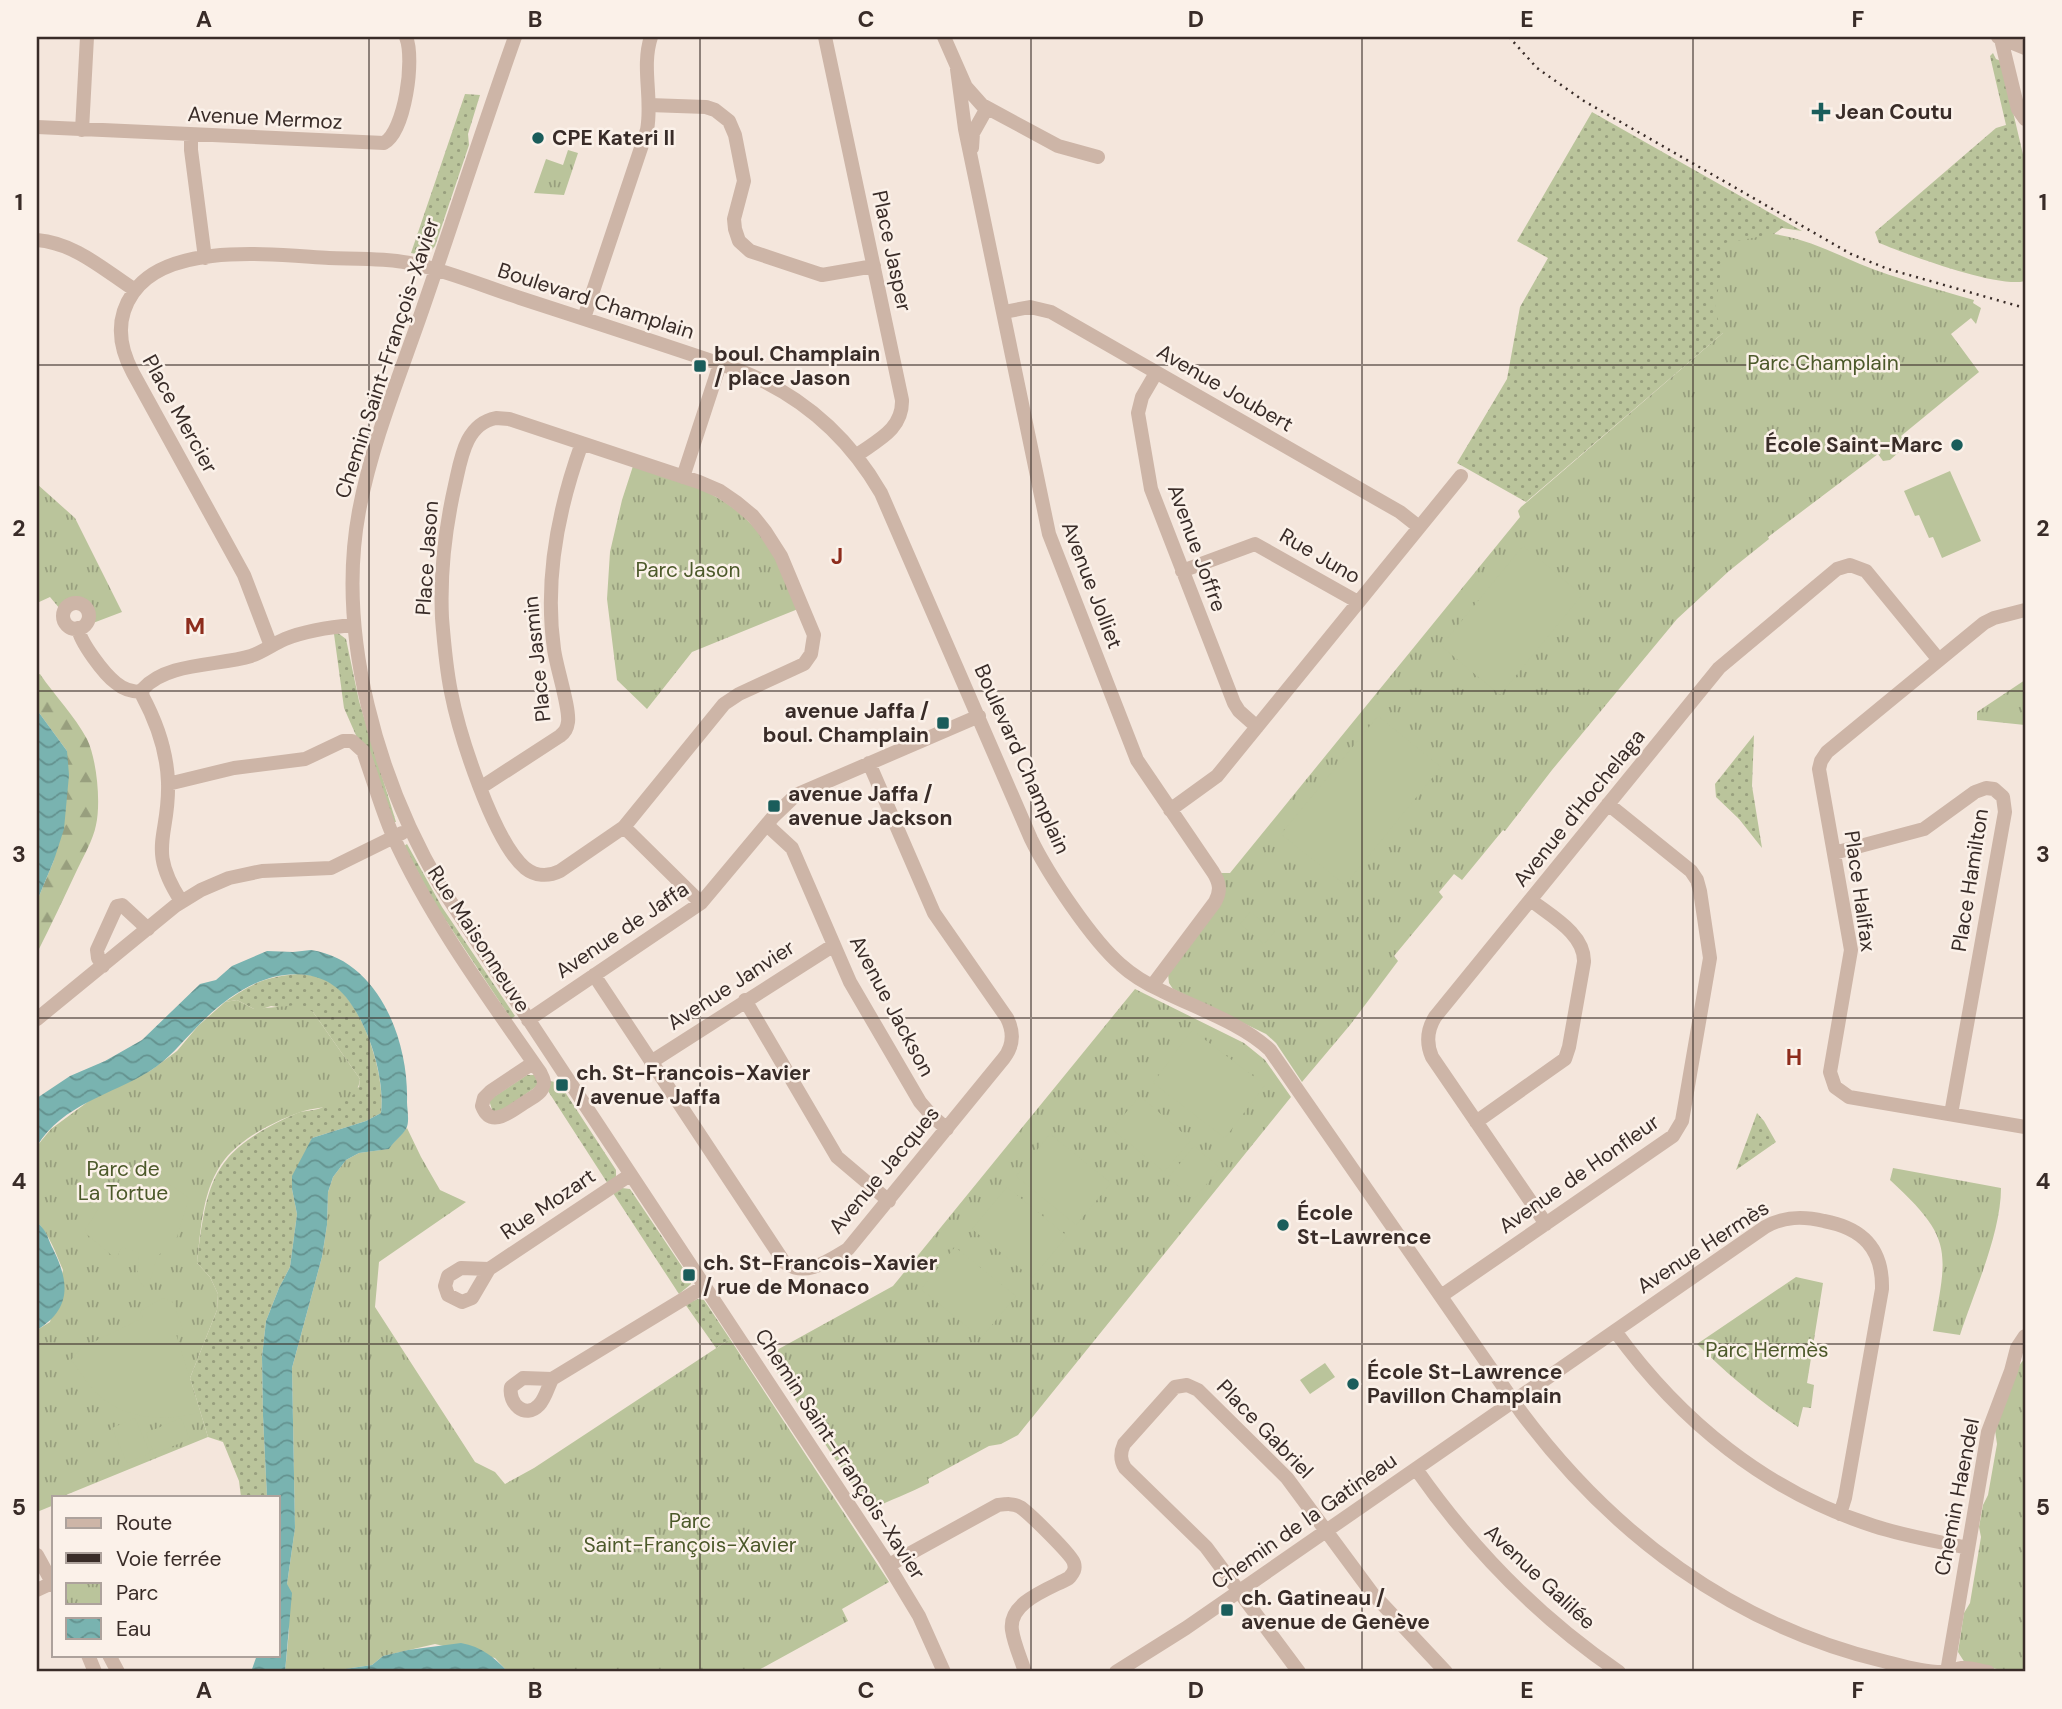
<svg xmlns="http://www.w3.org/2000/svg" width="2062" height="1709" font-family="'DM Sans',sans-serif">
	<defs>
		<pattern id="grass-dots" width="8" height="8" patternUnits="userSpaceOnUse" patternTransform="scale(1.75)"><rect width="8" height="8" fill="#bac49b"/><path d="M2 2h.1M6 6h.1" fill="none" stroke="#989f7e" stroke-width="1.8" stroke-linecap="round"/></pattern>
		<pattern id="forest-firs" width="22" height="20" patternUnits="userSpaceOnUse" patternTransform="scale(1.75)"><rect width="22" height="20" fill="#bac49b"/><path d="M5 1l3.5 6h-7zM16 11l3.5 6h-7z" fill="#989f7e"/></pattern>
		<pattern id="park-tufts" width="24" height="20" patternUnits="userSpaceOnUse" patternTransform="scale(1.75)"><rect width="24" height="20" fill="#bac49b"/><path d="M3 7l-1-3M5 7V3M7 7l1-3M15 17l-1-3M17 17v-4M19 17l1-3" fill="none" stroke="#989f7e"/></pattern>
		<pattern id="water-waves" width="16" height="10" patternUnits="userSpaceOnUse" patternTransform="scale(1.75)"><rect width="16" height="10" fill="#79b3b0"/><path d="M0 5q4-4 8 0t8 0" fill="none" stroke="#64928f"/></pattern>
	</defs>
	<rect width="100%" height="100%" fill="#f4e6dc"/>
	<path fill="url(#grass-dots)" d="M1993,53l3,6 5,2 24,102v118l-5,1c-34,2 -108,-26 -141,-39l-4,-11 121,-104 10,-3 -16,-69z
		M465,94l15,1 -12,39 1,11 -34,101 -8,10 -16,-3z
		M1592,112l210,119 -20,-3 -8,6 -51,99 -197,169 -69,-39 50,-84 13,-72 28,-49 -31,-17z
		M338,633l8,6 13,62 37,121h-2l-50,-114 -10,-74z
		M1754,735l-2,51 10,62 -23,-29 -23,-22 -1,-13z
		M407,844l35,63 73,109 -4,3 -76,-115 -31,-58z
		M298,974c8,1 20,1 27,5 37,17 61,97 56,134l-15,8 -54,17 -20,51 5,25 -7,53 -11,21 -13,33 -4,36 1,59 4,81h-26l-2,-16 -16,-39 -15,-5 -18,-59 27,-68 1,-16 -8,-17 -13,-14c10,-85 16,-112 98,-149 8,-4 18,-3 26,-6 13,-6 25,-14 38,-21l1,-8 -47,-67 -42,-6 -9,3h-8l-17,-9 -12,2c28,-19 39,-25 73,-28z
		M527,1075h7l4,5 -1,6 -36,26 -8,1 -4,-13z
		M550,1081l5,1 6,8 2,-1 53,81v8l-8,6 -60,-93z
		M1757,1113l7,8 12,21 -40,28z
		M622,1188l8,1 61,91v4l-12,10 -66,-101z
		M698,1299l6,1 26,39 -14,9 -31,-44z"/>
	<path fill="url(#forest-firs)" d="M40,674c15,22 34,41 47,65 10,21 14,64 9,86 -3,15 -12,30 -19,45 -13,28 -26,55 -40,83v-52l17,-41 13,-109 -30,-41v-35z"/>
	<path fill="url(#park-tufts)" d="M568,150l10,3 -14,42 -30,-2 12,-34 17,6z
		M1774,234c33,5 56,17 86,30 37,15 76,25 114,36l-1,3 8,5 -5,16 -5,-6 -20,16 28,38 -78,64 6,9 -17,15 -7,1 -5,-7 -110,83 1,2 -40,32 -52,48 -125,151 -47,61 -2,-1 -41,50 -8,-6 -15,18 4,5 -49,59 4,5 -48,64 -48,57 -26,-39 -10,-9 -93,-45 -4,-6 -1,-9 52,-70 1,-31h9l290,-356 -2,-6 3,-4 202,-174 -8,-22 10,-68z
		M633,466c59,19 103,28 138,84 11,18 18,40 27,59l-106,43 -45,57 -30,-29 -10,-81 3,-47 12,-52z
		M37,484l38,34 47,94 -29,11v-15l-10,-9h-13l-10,10 -10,-12 -13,6z
		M2025,680v45l-48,-5v-8z
		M1135,989l109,54 21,17 26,37 -273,338 -17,9 -12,2 -61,33 1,4c-20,11 -39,16 -59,28l-104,-155 127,-70z
		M237,1000l17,9 45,-4 14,7 47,67c-1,10 -6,17 -15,22 -14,7 -32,6 -47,12 -25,9 -56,25 -73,46 -23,29 -24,70 -28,104l13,14 8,17 -1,16 -27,68 18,59 -147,60h-7v8l-17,7v-182l13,-8 13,-52c-8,-18 -13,-35 -26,-48v-76l14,-17 42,-31 57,-27 27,-20 21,-25 27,-24z
		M407,1128l14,29 19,33 26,12 -87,60 -4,45 100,155 20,10 10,12 29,-16 196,-129 159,243 -47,27 6,12 -93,51h-247l-13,-14 -60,-14 -52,12 -11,9 -27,4 -7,3h-53l4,-41 -2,-47 8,-56 -3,-160 30,-111 5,-32 1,-33 5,-15 13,-17 13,-7 29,-4z
		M1893,1168l108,20c0,45 -27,104 -41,147l-27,-4c15,-81 20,-93 -43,-151z
		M1796,1277l27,6 -16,100 7,2 -3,23 -8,-1 -5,20c-37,-25 -69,-51 -101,-83z
		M2025,1358v314h-12l-48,-9 -7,-11 6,-39 6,-10 11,-66 -2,-10 4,-22 5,-10 9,-51 -2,-14 22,-62z"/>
	<path fill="#bac49b" d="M1950,471l31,70 -39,17 -9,-21 -4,1 -10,-23 -4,1 -11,-25z
		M1523,546l59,49 -82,100 -59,-49z
		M1378,716l63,51 -96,118 -64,-51z
		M1250,912l25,19 -11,13 -24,-20z
		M1192,1030l73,55 -40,53 -72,-55z
		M1140,1096l51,44 -27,32 -52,-43z
		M1050,1134l61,49 -35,42 -60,-49z
		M1194,1146l26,22 -26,31 -26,-21z
		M148,1169l41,29 -12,39 -20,20 -8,28 -4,2c-11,-6 -6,-23 -6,-35l-17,-5 -6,12 -32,-27c17,-27 31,-55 64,-63z
		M1007,1187l60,49 -35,42 -60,-49z
		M955,1247l61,49 -35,42 -60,-49z
		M163,1298l11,5 9,28 -7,3 24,78c-33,10 -69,8 -97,-13 -12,-10 -22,-26 -32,-39l10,-12 62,-30 -3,-7z
		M1325,1363l10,14 -25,17 -10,-14z
		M135,1418l15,35 -23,10 -15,-35z
		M181,1418l9,21 -36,15 -8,-21z"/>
	<path fill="url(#water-waves)" d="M37,710l30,41 2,24 -5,54 -10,31 -17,41z
		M311,950c68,10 98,91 96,152 0,7 3,20 -1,27 -4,7 -13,13 -17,20l-30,4 -13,7 -13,17 -5,15 -1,33 -5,32 -30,111 3,160 -8,56 5,9 -7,79h-34l6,-17h21v-158h-11l-4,-81 -1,-59 4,-36 13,-33 11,-21 7,-53 -5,-25v-13l20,-38 54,-17 15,-8c4,-32 -10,-79 -28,-106 -12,-19 -25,-28 -46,-32 -43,-6 -83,23 -111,53 -15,15 -27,31 -46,43 -39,24 -87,33 -113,75v-48l33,-22 35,-15 37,-21 58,-56 16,-4 16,-14 35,-15 26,1z
		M37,1222c12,12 9,13 16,27 17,34 18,60 -16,81z
		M461,1643c21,4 33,14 47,29h-170l7,-3 27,-4 11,-9 25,-6z"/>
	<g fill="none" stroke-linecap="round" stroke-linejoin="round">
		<path stroke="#cdb5a7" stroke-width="14" d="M515,37c-32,90 -61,181 -92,271 -23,67 -51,134 -64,203 -23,124 19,269 82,376l443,671 35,58 25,56
			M825,37l77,363c1,29 -24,40 -45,55
			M944,37l22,50 16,18 76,41 40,11
			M1998,37l27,11
			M2001,39l17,70 7,10
			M957,69l8,60 84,405 88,226 76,112c7,11 8,19 2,30l-63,84
			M649,105l57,2 9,3 14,11 6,14 9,46 -10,38 1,10 4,12 11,10 72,24 52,-9
			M37,127l347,16c21,-12 31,-84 22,-106
			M82,130l5,-93
			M191,136v14l14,108
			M972,148l1,-15 14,-25
			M37,240c38,3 67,30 98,50
			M1004,312l26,-5 21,5 349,200 19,15
			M584,318l63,-188c6,-31 -6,-63 4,-93
			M1156,373l-14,24 -4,16 13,76 83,214 5,8 18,16
			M496,418l13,1 190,63 21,9 16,11 17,14 12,15 16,25 33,79 -3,19 -7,10 -65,30 -15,10 -100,123 -64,44c-12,6 -25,5 -35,-3 -32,-27 -66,-135 -74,-176 -5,-24 -7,-49 -9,-74 -2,-44 3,-89 13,-133 6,-26 10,-61 41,-67z
			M683,477l37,-113
			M1182,571l73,-27 103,58
			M63 616a13 13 0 1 1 26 0a13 13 0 1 1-26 0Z
			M2025,610l-31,8 -10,5 -157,129 -6,9 -2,8 32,181 -21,122 5,15 14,10 176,30
			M78,628c2,14 26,46 38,55 7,6 17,9 26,9
			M271,646l-27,-71 -111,-202c-14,-26 -18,-54 0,-80 35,-52 142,-38 196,-35 29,1 61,0 90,7 34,8 67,22 101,33 74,24 148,48 221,73 62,25 107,65 140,122l150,346c17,35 61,101 90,126 12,11 26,19 41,26 34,17 81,33 108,59l251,362c91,122 212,213 362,249 20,5 43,12 63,11 5,0 10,-3 16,-4 8,-1 18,3 26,4
			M168,784l66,-16 71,-9 38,-18h9l11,10c10,28 18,57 30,85 38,84 95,161 147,236 3,6 6,10 2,17 -3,6 -12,10 -18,14 -14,9 -33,26 -42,3l2,-8 7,-7 42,-28
			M480,788l80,-52c5,-4 7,-7 8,-14 2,-14 -12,-56 -14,-73 -10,-71 4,-140 28,-206
			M1170,810l47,-34 244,-300
			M767,825l25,23 58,134 70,120 12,14 15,13
			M624,827l77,76
			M1834,853l90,-24 51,-37 11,-4 8,1 9,8 2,15 -54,302
			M181,901c-35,-54 -11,-64 -13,-119 -1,-30 -12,-61 -26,-87l1,-6c24,-27 76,-23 108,-33 12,-4 22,-12 34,-17 22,-9 45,-12 69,-14
			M103,966l-5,-8 -1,-8 20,-44 5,-1 26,24
			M594,975l190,287c21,16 44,-1 64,-13l156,-191c10,-13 10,-26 3,-40l-73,-105 -65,-150
			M745,1000l92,157 52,44
			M37,1019l138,-113 26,-16 28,-12 33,-7 69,-3 71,-35
			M528,1020l173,-117 72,-86 23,-22 183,-79
			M651,1062l183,-117
			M1476,1122l89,-63 4,-12 15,-85c1,-28 -33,-46 -52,-61
			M1546,1224l-114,-167c-6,-14 -5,-27 3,-40l284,-349 118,-99 13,-4 16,6 73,89
			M461,1268l28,1 -17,29 -10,4 -14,-7 -3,-9 3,-10z
			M489,1269l141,-94
			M1441,1296l232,-160 9,-15 28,-163 -10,-67 -3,-11 -6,-9 -83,-67
			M1615,1331c65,90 152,161 259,195 31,10 62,15 94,22
			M523,1378l29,1c-4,8 -7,20 -13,26 -14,15 -31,-2 -28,-18z
			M552,1379l153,-93
			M1416,1469c56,80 122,148 203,203
			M37,1555l17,31
			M889,1565l109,-60c8,-1 15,-2 22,2 8,5 52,48 54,56 2,7 -1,10 -5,15 -20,11 -61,24 -57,52 2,14 9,29 13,42
			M37,1590l15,-7
			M88,1655l7,17
			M109,1655l9,17
			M1116,1672l70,-44 579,-401c19,-11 38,-11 59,-6 38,7 59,27 58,68l-37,209 -5,16
			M1299,1672l-93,-125 -81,-79c-5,-8 -5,-15 -1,-24l51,-57 12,-2 11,5 89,88 85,115 74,79
			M1947,1672l41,-240 23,-61 6,-23 8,-12"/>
		<path stroke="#392c28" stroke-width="2.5" stroke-dasharray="2 5" stroke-linecap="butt" d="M1509,37l28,31 47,33 267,153 37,15 137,39"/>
	</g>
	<path fill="none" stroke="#392c28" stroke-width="2" stroke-opacity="0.55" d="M369,37v1635M700,37v1635M1031,37v1635M1362,37v1635M1693,37v1635M37,365h1988M37,691h1988M37,1018h1988M37,1344h1988"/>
	<g fill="#1a5d5b" stroke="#fbf1e9" stroke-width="2.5">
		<path d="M1817.5 101.5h7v7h7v7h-7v7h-7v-7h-7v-7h7z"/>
		<circle cx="538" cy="138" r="7"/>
		<rect x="693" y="359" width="14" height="14" rx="3.5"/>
		<circle cx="1957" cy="445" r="7"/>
		<rect x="936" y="716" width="14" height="14" rx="3.5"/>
		<rect x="767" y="799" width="14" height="14" rx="3.5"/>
		<rect x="555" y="1078" width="14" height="14" rx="3.5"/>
		<circle cx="1283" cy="1225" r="7"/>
		<rect x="682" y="1268" width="14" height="14" rx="3.5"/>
		<circle cx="1353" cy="1384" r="7"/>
		<rect x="1220" y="1603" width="14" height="14" rx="3.5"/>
	</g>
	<g text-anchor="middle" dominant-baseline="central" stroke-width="5" stroke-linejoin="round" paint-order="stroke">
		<g font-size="21" font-weight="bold" fill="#392c28" stroke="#fbf1e9" text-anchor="start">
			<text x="1835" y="112">Jean Coutu</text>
			<text x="552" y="138">CPE Kateri II</text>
			<text x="714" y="354">boul. Champlain<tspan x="714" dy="24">/ place Jason</tspan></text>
			<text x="1943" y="445" text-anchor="end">École Saint-Marc</text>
			<text x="929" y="711" text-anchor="end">avenue Jaffa /<tspan x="929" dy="24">boul. Champlain</tspan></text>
			<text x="788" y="794">avenue Jaffa /<tspan x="788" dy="24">avenue Jackson</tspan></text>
			<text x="576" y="1073">ch. St-Francois-Xavier<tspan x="576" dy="24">/ avenue Jaffa</tspan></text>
			<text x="1297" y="1213">École<tspan x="1297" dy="24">St-Lawrence</tspan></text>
			<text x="703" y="1263">ch. St-Francois-Xavier<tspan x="703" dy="24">/ rue de Monaco</tspan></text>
			<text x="1367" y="1372">École St-Lawrence<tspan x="1367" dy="24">Pavillon Champlain</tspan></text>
			<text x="1241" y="1598">ch. Gatineau /<tspan x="1241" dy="24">avenue de Genève</tspan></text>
		</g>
		<g font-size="21" fill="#392c28" stroke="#fbf1e9">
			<text transform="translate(265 118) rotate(3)">Avenue Mermoz</text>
			<text transform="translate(892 251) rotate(78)">Place Jasper</text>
			<text transform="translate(596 301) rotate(18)">Boulevard Champlain</text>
			<text transform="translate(387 358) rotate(-72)">Chemin Saint-François-Xavier</text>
			<text transform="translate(1225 388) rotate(30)">Avenue Joubert</text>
			<text transform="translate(180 414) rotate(61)">Place Mercier</text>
			<text transform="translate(1197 548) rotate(70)">Avenue Joffre</text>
			<text transform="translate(1320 556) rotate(30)">Rue Juno</text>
			<text transform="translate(427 558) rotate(-86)">Place Jason</text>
			<text transform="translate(1092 585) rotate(69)">Avenue Jolliet</text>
			<text transform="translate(537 659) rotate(-96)">Place Jasmin</text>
			<text transform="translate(1022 759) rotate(66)">Boulevard Champlain</text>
			<text transform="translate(1579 808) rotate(-51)">Avenue d'Hochelaga</text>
			<text transform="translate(1970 880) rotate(-81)">Place Hamilton</text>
			<text transform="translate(1860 891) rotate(82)">Place Halifax</text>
			<text transform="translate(622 930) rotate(-34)">Avenue de Jaffa</text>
			<text transform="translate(479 939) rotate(57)">Rue Maisonneuve</text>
			<text transform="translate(731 985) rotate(-33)">Avenue Janvier</text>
			<text transform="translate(892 1006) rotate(62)">Avenue Jackson</text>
			<text transform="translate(884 1170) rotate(-50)">Avenue Jacques</text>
			<text transform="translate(1579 1174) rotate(-35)">Avenue de Honfleur</text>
			<text transform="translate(548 1204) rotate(-34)">Rue Mozart</text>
			<text transform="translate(1703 1247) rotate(-33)">Avenue Hermès</text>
			<text transform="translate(1265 1429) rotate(46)">Place Gabriel</text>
			<text transform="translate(840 1454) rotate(57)">Chemin Saint-François-Xavier</text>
			<text transform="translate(1957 1497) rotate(-79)">Chemin Haendel</text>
			<text transform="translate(1304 1521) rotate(-35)">Chemin de la Gatineau</text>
			<text transform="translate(1540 1577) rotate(43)">Avenue Galilée</text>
		</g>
		<g font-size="21" fill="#4c592a" stroke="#fbf1e9">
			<text x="1823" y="363">Parc Champlain</text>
			<text x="688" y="570">Parc Jason</text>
			<text x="123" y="1169">Parc de<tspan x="123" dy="24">La Tortue</tspan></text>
			<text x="1767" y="1350">Parc Hermès</text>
			<text x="690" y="1521">Parc<tspan x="690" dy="24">Saint-François-Xavier</tspan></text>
		</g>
		<g font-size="23" font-weight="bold" fill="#8d2c1c" stroke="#fbf1e9">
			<text x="837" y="556">J</text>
			<text x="195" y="626">M</text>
			<text x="1794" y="1057">H</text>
		</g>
	</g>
	<rect width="2062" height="1709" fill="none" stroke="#fbf1e9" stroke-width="77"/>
	<rect x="52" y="1496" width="228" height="161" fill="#fbf1e9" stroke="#ada29c" stroke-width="2"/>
	<rect x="66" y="1518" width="35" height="10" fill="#cdb5a7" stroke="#ada29c" stroke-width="2"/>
	<text x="116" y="1530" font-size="21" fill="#392c28">Route</text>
	<rect x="66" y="1553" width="35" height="10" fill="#392c28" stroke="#ada29c" stroke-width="2"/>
	<text x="116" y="1566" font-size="21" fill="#392c28">Voie ferrée</text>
	<rect x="66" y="1583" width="35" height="21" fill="url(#park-tufts)" stroke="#ada29c" stroke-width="2"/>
	<text x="116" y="1600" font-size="21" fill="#392c28">Parc</text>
	<rect x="66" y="1618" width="35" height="21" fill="url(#water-waves)" stroke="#ada29c" stroke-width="2"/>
	<text x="116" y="1636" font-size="21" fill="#392c28">Eau</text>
	<rect x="38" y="38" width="1986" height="1632" fill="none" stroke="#392c28" stroke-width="2.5"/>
	<g font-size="23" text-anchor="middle" font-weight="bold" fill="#392c28">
		<text x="204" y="27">A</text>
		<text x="535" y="27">B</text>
		<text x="866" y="27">C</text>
		<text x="1196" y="27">D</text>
		<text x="1527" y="27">E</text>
		<text x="1858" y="27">F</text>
		<text x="19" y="210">1</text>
		<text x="2043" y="210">1</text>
		<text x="19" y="536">2</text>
		<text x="2043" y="536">2</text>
		<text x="19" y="862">3</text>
		<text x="2043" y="862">3</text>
		<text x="19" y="1189">4</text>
		<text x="2043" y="1189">4</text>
		<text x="19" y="1515">5</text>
		<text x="2043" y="1515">5</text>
		<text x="204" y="1698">A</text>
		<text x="535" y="1698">B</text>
		<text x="866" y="1698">C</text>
		<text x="1196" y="1698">D</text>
		<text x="1527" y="1698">E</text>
		<text x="1858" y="1698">F</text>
	</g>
</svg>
